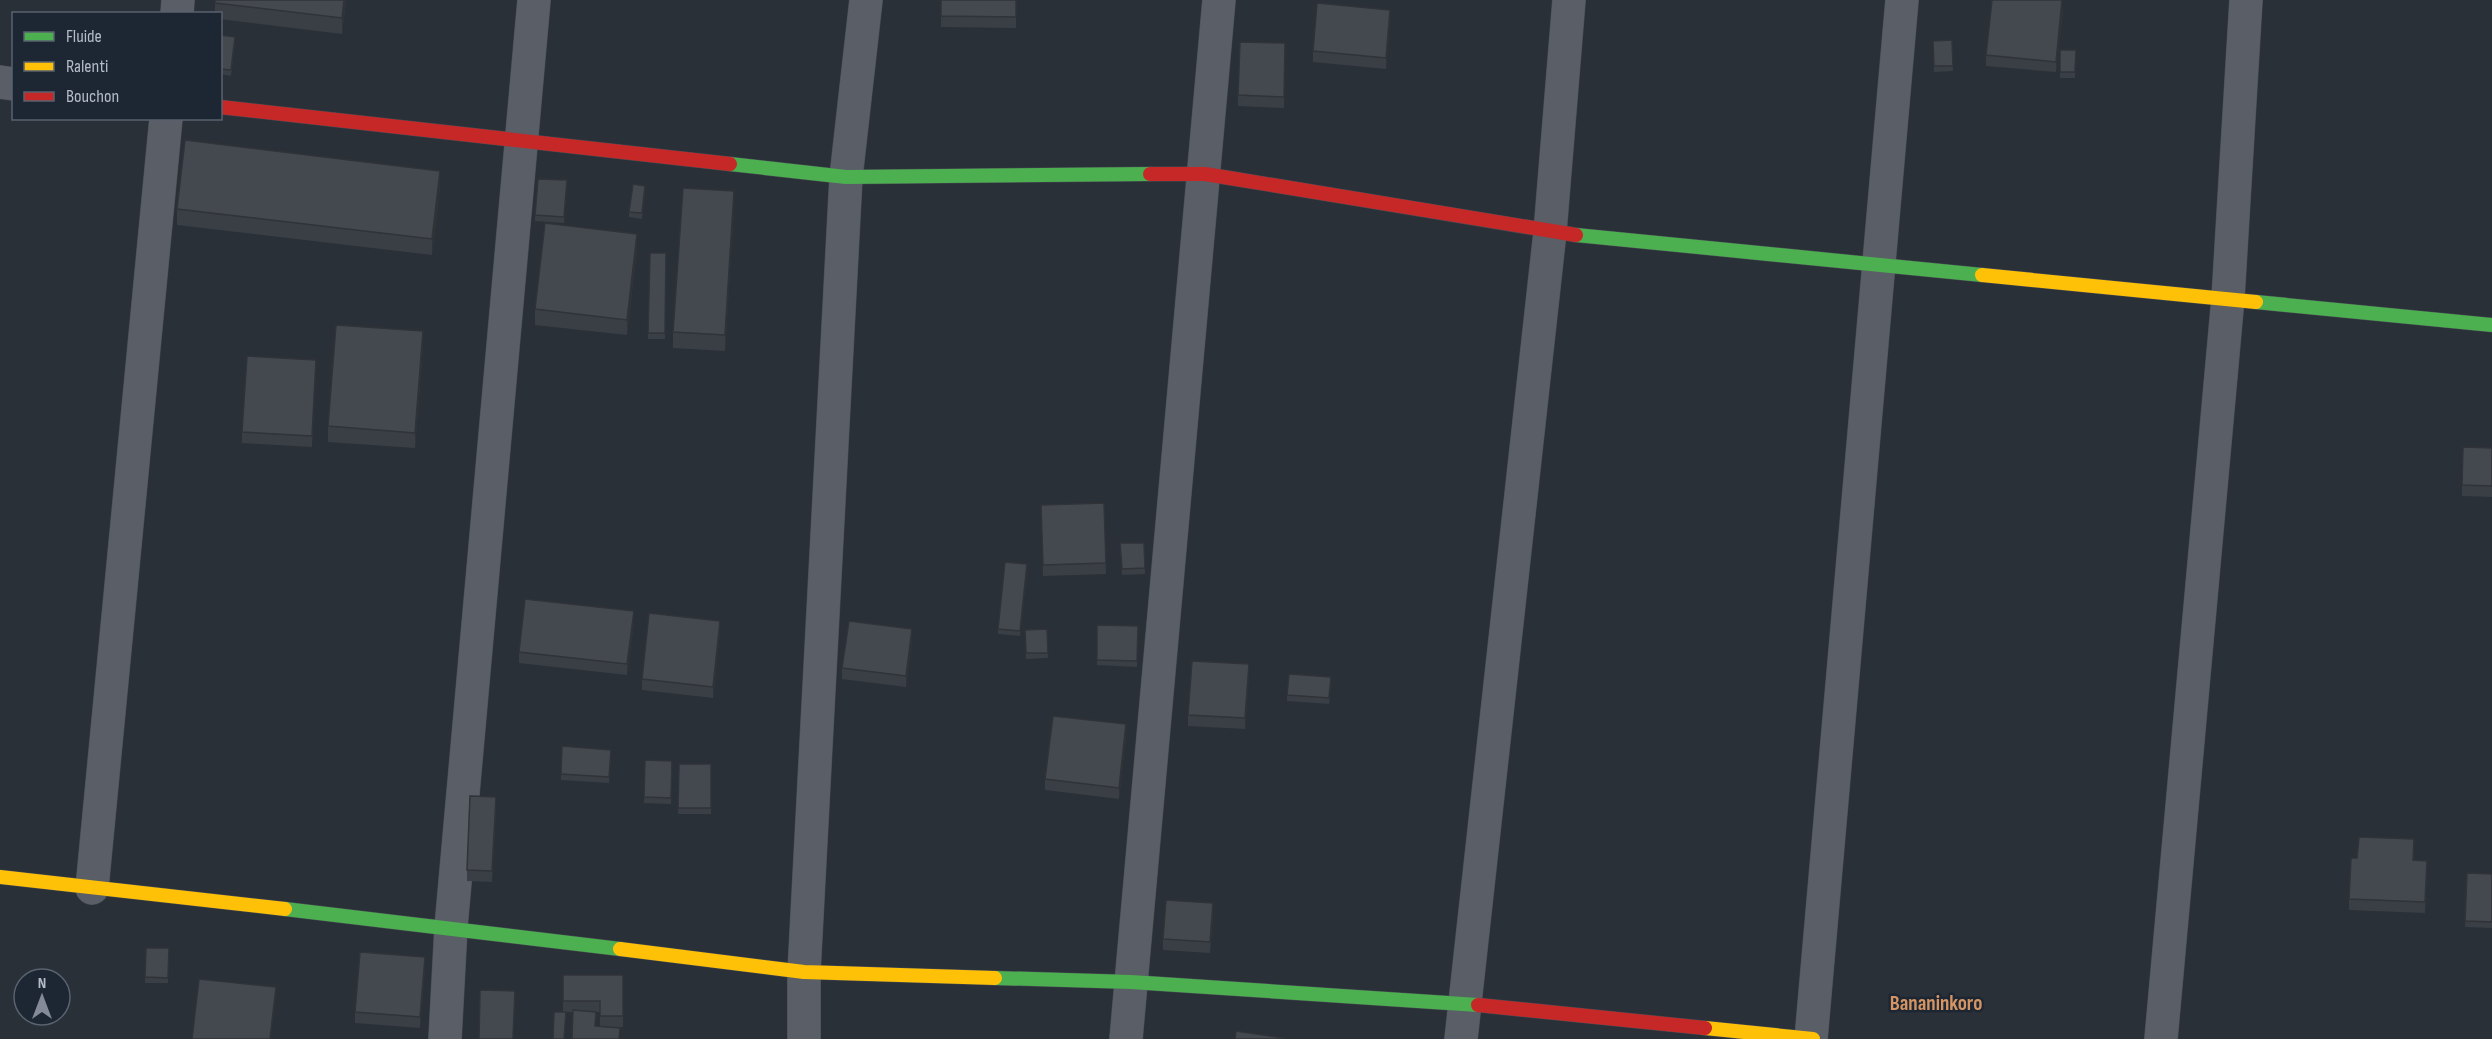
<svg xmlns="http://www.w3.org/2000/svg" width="2492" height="1039" font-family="'Sofia Sans Condensed',sans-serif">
	<rect width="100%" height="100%" fill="#2a3038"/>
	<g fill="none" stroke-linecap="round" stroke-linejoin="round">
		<defs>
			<path id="street" d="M177,14l1,-14
				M0,82l14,2
				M92,888l74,-770
				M445,1039l6,-112 83,-927
				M804,1039v-67l42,-795 20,-177
				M1126,1039l93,-1039
				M1461,1039l89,-807 19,-232
				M1811,1039l91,-1039
				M2161,1039l67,-741 18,-298"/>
			<path id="fast" d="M730,164l116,13 304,-3
				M1576,235l406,40
				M2256,302l236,23
				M285,909l335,40
				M995,978l136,4 347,23"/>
			<path id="slow" d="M1982,275l274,27
				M0,877l285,32
				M620,949l184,23 191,6
				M1705,1028l108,11"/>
			<path id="jam" d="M220,107l510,57
				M1150,174h55l371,61
				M1478,1005l227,23"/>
		</defs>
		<use href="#street" stroke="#484c53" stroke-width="34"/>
		<use href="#fast" stroke="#484c53" stroke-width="15"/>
		<use href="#slow" stroke="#484c53" stroke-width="15"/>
		<use href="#jam" stroke="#484c53" stroke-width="15"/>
		<use href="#street" stroke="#5a5e66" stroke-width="33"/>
		<use href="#fast" stroke="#4caf50" stroke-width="14"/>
		<use href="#slow" stroke="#ffc107" stroke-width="14"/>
		<use href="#jam" stroke="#c62828" stroke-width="14"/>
	</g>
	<path fill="#3a3f45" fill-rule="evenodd" d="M215,0h131l-4,34 -122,-15v-5h-5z
		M941,0h75v28l-75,-1z
		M2063,10l-7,62 -70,-6v-11z
		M1390,21l-4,48 -73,-7v-11z
		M220,35l15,8 -4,33 -11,-2z
		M1952,40l1,31 -19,1 -1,-31z
		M1285,43l-1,65 -46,-2v-11z
		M2060,50h16l-1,28h-15z
		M567,180l-3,43 -29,-2v-6z
		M440,187l-8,68 -255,-30v-16z
		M645,192l-3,27 -13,-2v-5z
		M734,207l-9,144 -52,-3v-16z
		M637,250l-10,85 -92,-10v-16z
		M666,253l-1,86h-17v-6z
		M423,347l-8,101 -87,-6v-16z
		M316,371l-4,76 -70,-4v-11z
		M2492,448v49l-30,-1v-11z
		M1104,503l2,71 -63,2 -2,-71z
		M1120,543h24l1,31 -23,1z
		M1027,570l-7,66 -22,-2v-5z
		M634,622l-7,53 -108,-12v-11z
		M1097,625l41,1 -1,41 -40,-2z
		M1047,629l1,29 -22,1 -1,-29z
		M720,632l-7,66 -71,-8v-11z
		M912,640l-6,47 -64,-8v-11z
		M1249,675l-4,54 -57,-3v-11z
		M1331,683l-2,21 -42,-3v-6z
		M1126,735l-7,64 -74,-9v-11z
		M611,756l-2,27 -48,-3v-6z
		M645,760l27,1 -1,43 -27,-1z
		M679,764h32v50h-33z
		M496,808l-4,74 -25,-1v-11z
		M2414,850v10l13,12 -2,41 -76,-3v-11l8,-41z
		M2467,873l25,1v54l-27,-1z
		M1213,914l-3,39 -47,-3v-11z
		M146,948h23l-1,35h-23z
		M425,968l-5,60 -65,-5v-11z
		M563,975h60v52h-12l-39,12 1,-27h-10zM595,1012h5v15l-5,-1z"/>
	<path fill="#303338" d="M344,0h2l-4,34v-16z
		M2062,0l1,10 -7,62v-10z
		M1390,10v11l-4,48v-11z
		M440,171v16l-8,68v-16z
		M734,191v16l-9,144v-16z
		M637,234v16l-10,85v-15z
		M423,331v16l-8,101v-15z
		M316,360v11l-4,76v-11z
		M634,611v11l-7,53v-11z
		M720,621v11l-7,66v-11z
		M912,629v11l-6,47v-11z
		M1249,664v11l-4,54v-11z
		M1126,724v11l-7,64v-11z
		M425,957v11l-5,60v-11z
		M276,987v11l-5,41h-1z"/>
	<path fill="#444950" stroke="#303338" stroke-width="1.5" d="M215,0h129l-2,18 -127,-15z
		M941,0h75v17l-75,-1z
		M1992,0h70l-6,62 -70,-7z
		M1317,3l73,7 -4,48 -73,-7z
		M220,35l15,2 -4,33 -11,-1z
		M1952,40l1,26h-19l-1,-25z
		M1240,42l45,1 -1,54 -46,-2z
		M2060,50h16l-1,22h-15z
		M185,140l255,31 -8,68 -255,-30z
		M538,179l29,1 -3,37 -29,-2z
		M633,184l12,2 -3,27 -13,-1z
		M683,188l51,3 -9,144 -52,-3z
		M545,223l92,11 -10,86 -92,-11z
		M650,253h16l-1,80h-17z
		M336,325l87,6 -8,102 -87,-7z
		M247,356l69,4 -4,76 -70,-4z
		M2463,447l29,1v38l-30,-1z
		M1104,503l2,60 -63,2 -2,-60z
		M1120,543h24l1,25 -23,1z
		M1005,562l22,2 -7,67 -22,-2z
		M525,599l109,12 -7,53 -108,-12z
		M649,613l71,8 -7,66 -71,-8z
		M849,621l63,8 -6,47 -64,-8z
		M1097,625l41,1 -1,35 -40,-1z
		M1047,629l1,24h-22l-1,-23z
		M1192,661l57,3 -4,54 -57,-3z
		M1289,674l42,3 -2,21 -42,-3z
		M1053,716l73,8 -7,64 -74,-9z
		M562,746l49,4 -2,27 -48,-3z
		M645,760l27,1 -1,37 -27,-1z
		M679,764h32v44h-33z
		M470,796l26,1 -4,74 -25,-1z
		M2359,837l55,2 -1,21 14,1 -2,41 -76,-3 2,-41h6z
		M2467,873l25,1v48l-27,-1z
		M1166,900l47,3 -3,39 -47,-3z
		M146,948h23l-1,30 -23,-1z
		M360,952l65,5 -5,60 -65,-5z
		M563,975h60v41h-23v-15h-37z
		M199,979l77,8 -6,52h-78z
		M480,990l35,1 -2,48h-34z
		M573,1010l23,2 -1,14 25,2 -1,11h-47z
		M554,1012h12l-2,27h-11z
		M1236,1031l48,7v1h-49z"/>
	<g text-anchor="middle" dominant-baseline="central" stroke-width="5" stroke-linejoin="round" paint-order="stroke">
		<g font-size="21" font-weight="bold" fill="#d59563" stroke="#1d2633">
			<text x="1936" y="1003">Bananinkoro</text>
		</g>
	</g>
	<rect x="12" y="12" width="210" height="108" fill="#1d2633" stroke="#59626f" stroke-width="1.5"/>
	<rect x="24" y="32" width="30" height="9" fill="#4caf50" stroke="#59626f" stroke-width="1.5"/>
	<text x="66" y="42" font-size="18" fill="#b4bcc9">Fluide</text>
	<rect x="24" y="62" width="30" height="9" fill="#ffc107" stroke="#59626f" stroke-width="1.5"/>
	<text x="66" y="72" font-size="18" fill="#b4bcc9">Ralenti</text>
	<rect x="24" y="92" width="30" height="9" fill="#c62828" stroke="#59626f" stroke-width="1.5"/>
	<text x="66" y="102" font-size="18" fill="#b4bcc9">Bouchon</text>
	<g transform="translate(42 997)"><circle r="28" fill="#1d2633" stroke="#59626f" stroke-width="1.5"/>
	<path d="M0-4.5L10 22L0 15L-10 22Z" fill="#848b96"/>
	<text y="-9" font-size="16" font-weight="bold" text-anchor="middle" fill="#b4bcc9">N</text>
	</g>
</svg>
